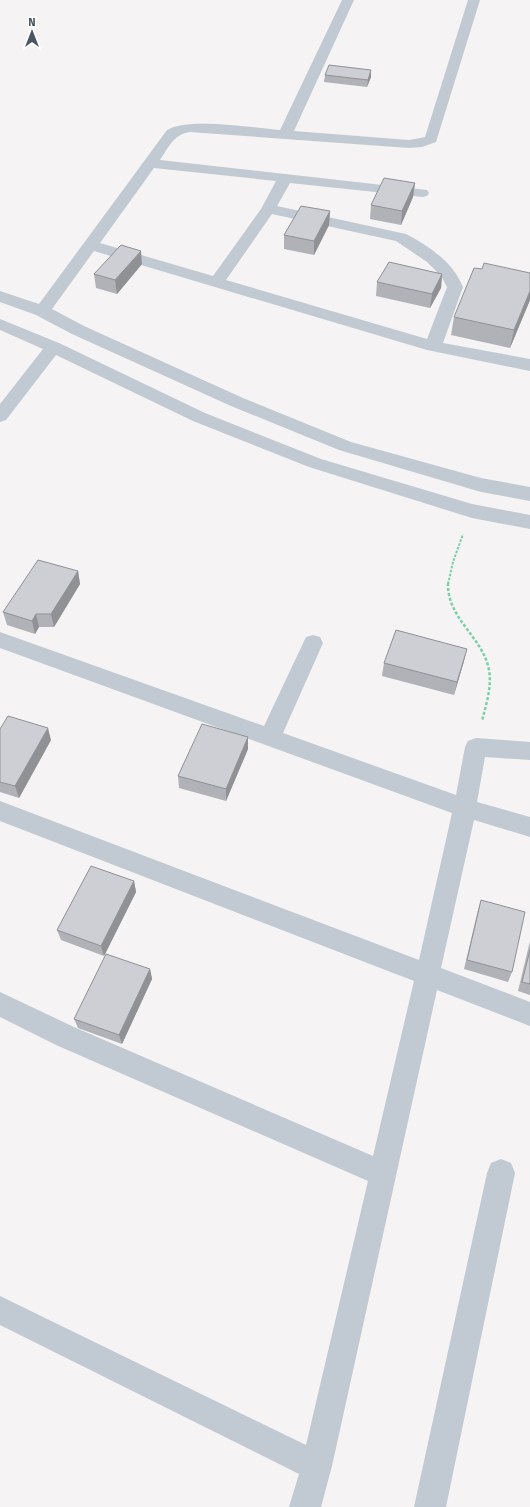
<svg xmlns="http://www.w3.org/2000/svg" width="530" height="1507" font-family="'Fira Sans',sans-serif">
	<rect width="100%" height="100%" fill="#f5f3f3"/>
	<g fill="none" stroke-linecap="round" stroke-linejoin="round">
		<path stroke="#7ad0a6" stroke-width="2" stroke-dasharray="2.5 1.5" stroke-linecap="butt" d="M448,584l5,-22 10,-28"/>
		<path stroke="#7ad0a6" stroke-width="2.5" stroke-dasharray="3 2" stroke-linecap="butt" d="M448,583c-1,36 35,54 41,87 3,17 -3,35 -7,51"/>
		<path fill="#c1cad2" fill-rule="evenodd" d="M342,0h12l-60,131 115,9 16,-3 43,-137h12l-44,142 -14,5 -13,1 -219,-16c-16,2 -22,16 -30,28l267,30 2,3 -2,3 -5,1 -132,-14 -13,23 129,28c23,12 47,28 57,53l-20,56 87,16v12l-103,-21 -333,-99 -42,58 32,17 159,72 108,44 130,36 49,9v14l-49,-9 -142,-42 -108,-44 -159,-72 -36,-19 -36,-13v-11l39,13 128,-174c22,-13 86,-2 113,0zM154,168l122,13 -15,28 -48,67 -113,-33zM272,214l124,27 31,21 14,14 6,11 -20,52 -201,-59z
			M0,319l59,24 146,70 116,46 151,45 58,11v14l-58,-11 -163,-51 -116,-46 -137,-66 -50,65 -6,2v-18l43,-55 -43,-19z
			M0,632l264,94 42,-89 7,-2 7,2 3,6 -40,90 173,62 9,-48 3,-6 8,-3 54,4v18l-45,-3 -8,45 53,15v20l-56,-17 -33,148 89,34v24l-93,-36 -105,476 -11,41h-32l10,-33 -299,-149v-29l306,149 62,-264 -312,-136 -56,-28v-25l74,35 299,129 41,-175 -414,-160v-20l419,159 33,-147 -452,-165z
			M501,1159l10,4 4,10 -69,334h-32l73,-334 4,-10z"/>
	</g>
	<path fill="#b0b2b7" d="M371,70v7l-4,10 -43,-5 1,-7z
		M415,183l-2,14 -12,28 -31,-6 1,-14z
		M330,211l-1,14 -15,30 -30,-6v-14z
		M142,264l-25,30 -21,-6 -2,-14z
		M530,273v27l-20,48 -59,-13 3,-18z
		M442,274l-1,14 -11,20 -54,-12 1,-14z
		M78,571l2,13 -26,43h-15l-4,7 -28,-9 -4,-13z
		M464,661l-10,34 -72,-19 2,-13z
		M0,729l51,11 -32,58 -19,-6z
		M248,749l-22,52 -47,-13 -1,-12z
		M134,881l2,11 -32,64 -43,-16 -4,-10z
		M481,900l31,72 -4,10 -44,-13 14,-59z
		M530,941v54l-12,-4z
		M150,969l2,10 -30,65 -44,-16 -4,-9z"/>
	<path fill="#909195" d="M371,70v7l-4,10 1,-7z
		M415,183l-2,14 -12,28 1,-14z
		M330,211l-1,14 -15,30v-14z
		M141,251l1,13 -25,30 -2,-14z
		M442,274l-1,14 -11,20 2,-14z
		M530,291v9l-20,48 4,-18z
		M78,571l2,13 -26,43 -3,-13z
		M36,614l3,13 -4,7 -3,-13z
		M467,649l-3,12 -10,34 3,-13z
		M48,728l3,12 -32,58 -4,-12z
		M248,737v12l-22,52v-12z
		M134,881l2,11 -32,64 -3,-10z
		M150,969l2,10 -30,65 -3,-9z"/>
	<path fill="#cdcfd5" stroke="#909195" d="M329,65l42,5 -3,10 -43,-5z
		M384,178l31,5 -13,28 -31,-6z
		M301,206l29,5 -16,30 -30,-6z
		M121,245l20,6 -26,29 -21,-6z
		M389,262l53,12 -10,20 -55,-12z
		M484,263l46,10v18l-16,39 -60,-13 20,-49 8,1z
		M38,560l40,11 -27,43h-15l-4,7 -29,-9z
		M396,630l71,19 -10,33 -73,-19z
		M8,716l40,12 -33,58 -15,-4v-53z
		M202,724l46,13 -22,52 -48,-13z
		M91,866l43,15 -33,65 -44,-16z
		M481,900l44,12 -13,60 -45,-12z
		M530,950v34l-8,-2z
		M106,954l44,15 -31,66 -45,-16z"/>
	<g transform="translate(32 32)" stroke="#ffffff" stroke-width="3" paint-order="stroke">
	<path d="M0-3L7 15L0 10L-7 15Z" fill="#4a5661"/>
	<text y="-6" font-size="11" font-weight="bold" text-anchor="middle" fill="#4a5661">N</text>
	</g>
</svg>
